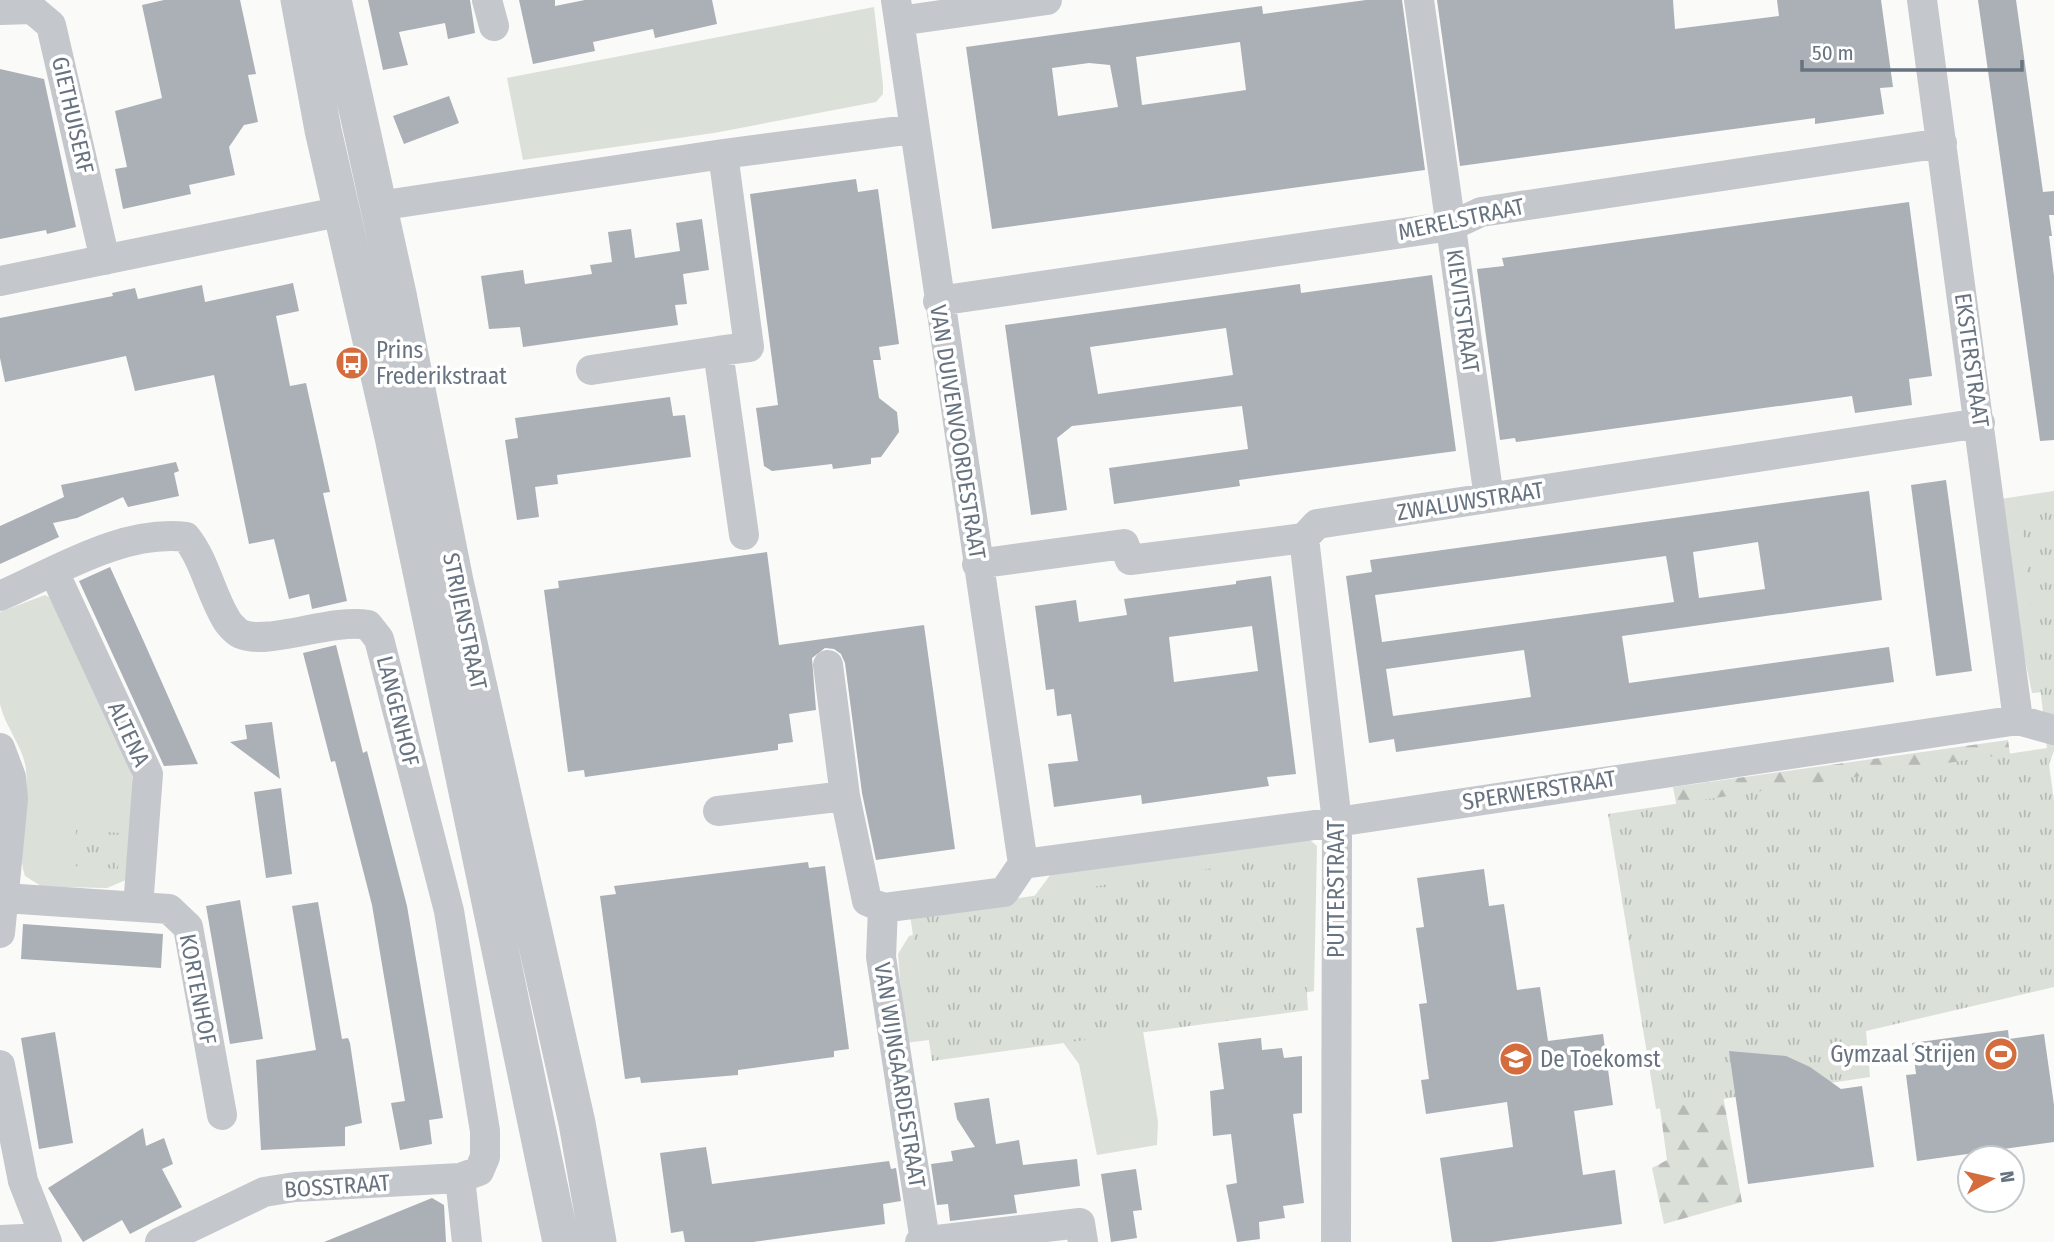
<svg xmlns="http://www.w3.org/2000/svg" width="2054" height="1242" font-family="'Fira Sans Condensed',sans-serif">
	<defs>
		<pattern id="forest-firs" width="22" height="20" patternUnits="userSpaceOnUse" patternTransform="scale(1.75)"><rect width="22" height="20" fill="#dbe0d9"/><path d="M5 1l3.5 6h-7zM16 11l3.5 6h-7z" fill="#b5bab5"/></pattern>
		<pattern id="park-tufts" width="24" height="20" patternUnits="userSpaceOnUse" patternTransform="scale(1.75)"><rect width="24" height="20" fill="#dbe0d9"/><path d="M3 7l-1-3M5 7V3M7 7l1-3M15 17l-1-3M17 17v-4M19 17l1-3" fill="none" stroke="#b5bab5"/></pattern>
	</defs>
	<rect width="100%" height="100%" fill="#fafaf8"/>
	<path fill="#dbe0d9" d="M874,7l9,78v9l-7,8 -162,31 -191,27 -16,-82z
		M2054,491v200l-22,2 -19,-91 -13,-103z
		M45,595l11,6 72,158 7,30 -7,90 -21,9 -43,-1 -23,-1 -16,-10c-11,-34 5,-71 1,-107 -3,-23 -21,-42 -26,-65 0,-22 0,-67 0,-92z
		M1309,839l8,7 -3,145 -100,18 -71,22 15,91 -1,23 -60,10 -18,-91 -17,-23 -101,-5 -56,7 -7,-89 11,-18 118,-30 24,-32z"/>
	<path fill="url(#forest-firs)" d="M2008,740l6,43 -336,30 -5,-26z
		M1653,1057l68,27 21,118 -78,22 -12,-56 15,-8z"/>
	<path fill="url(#park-tufts)" d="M2054,505v246l-5,13 5,37v186l-188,44 4,46 -214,32 -48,-295 439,-66 -27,-239z
		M76,830l45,3 -3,36 -44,-3z
		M1298,855l10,155 -376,51 -22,-146z"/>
	<path fill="#aab0b6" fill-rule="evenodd" d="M164,0h76l16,74 -8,1 10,47 -14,3 -15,22 6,28 -46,10 2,9 -68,15 -8,-40 12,-2 -12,-56 47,-13 -20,-93z
		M368,0h102l5,33 -27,6 -3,-16 -46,9 9,33 -25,5z
		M519,0h36v6l30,-6h127l5,24 -62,14 -2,-9 -60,13 2,9 -62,13z
		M1366,0h36l23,170 -433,59 -26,-182 296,-41 1,8zM1240,42l6,48 -104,15 -6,-48zM1089,63l21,2 8,42 -60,9 -6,-48z
		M1437,0h236l2,29 104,-13 -2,-16h104l12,87 -13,1 4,26 -69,10v-6l-355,48z
		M1978,0h38l27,192 11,-1v24h-5l3,21h-3l5,40v164l-14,1z
		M0,69l44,10 32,148 -29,7 -1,-4 -46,9z
		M449,96l10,27 -55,21 -11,-28z
		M856,179l2,13 20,-3 21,155 -20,3 2,13h-8l6,38 18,14 2,20 -18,25 -10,1v6l-38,5 -1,-5 -60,7 -8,-5 -8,-58 22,-3 -28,-211z
		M1909,202l23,174 -23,3 3,26 -57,8 -3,-17 -336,46 -1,-4 -15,2 -23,-171 27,-3 -2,-8z
		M702,219l7,51 -26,4 4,30 -12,1 3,20 -155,22 -3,-20 -31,2 -8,-53 42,-6 2,14 67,-10 -2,-9 22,-3 -4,-30 23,-3 4,29 45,-7 -4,-28z
		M1432,275l24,176 -217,29 1,6 -126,18 -5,-36 139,-19 -6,-43 -170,20 -15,12 10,72 -36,5 -26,-190 295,-41 1,9zM1226,328l7,47 -135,19 -8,-47z
		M293,283l6,28 -23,5 14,70 16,-3 24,109 -7,1 24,108 -35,8 -3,-15 -20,5 -15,-60 -25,5 -35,-169 -79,16 -9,-35 -121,26 -5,-24v-40l113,-22 -1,-3 23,-5 3,11 64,-14 3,17z
		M670,397l3,19 12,-1 6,42 -134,18 1,9 -23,3 4,30 -22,3 -12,-80 13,-2 -3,-20z
		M176,462l3,9 -5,2 5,23 -51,11 -5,-10 -46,21 -24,5 6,14 -59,27v-38l64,-29 -3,-12z
		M1946,480l26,191 -36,5 -25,-191z
		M1869,491l13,109 -260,36 7,47 260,-36 5,35 -498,70 -2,-13 -25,4 -23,-167 26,-4 -2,-12zM1758,542l7,47 -66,9 -6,-46zM1666,556l8,46 -292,40 -7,-47zM1524,650l7,47 -138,19 -7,-47z
		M767,552l12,93 145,-20 31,224 -79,11 -14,-67 -17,-130 -4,-9 -7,-5 -9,-1 -13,10 4,52 -27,4 4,28 -15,2v6l-193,27 -1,-7 -16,2 -24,-182 15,-2 -1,-7z
		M110,567l34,75 54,122 -34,2 -85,-185z
		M1271,576l25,198 -29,3 2,9 -71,10 -56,8 -1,-9 -87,12 -6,-43 30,-3 -7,-47 -14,2 -3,-27 -8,1 -11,-84 41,-6 3,22 48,-7 -3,-16 112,-15v-3zM1252,626l6,45 -84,11 -5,-45z
		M336,645l27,108 4,-2 40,155 36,212 -14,2 3,24 -32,6 -9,-47 14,-2 -33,-196 -37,-144 -4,1 -28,-109z
		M272,722l2,15 6,42 -50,-37 17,-3 -2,-14z
		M281,788l11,86 -26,4 -12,-86z
		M808,862l1,6 16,-2 24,183 -15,2v6l-96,13v5l-97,8 -1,-6 -15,2 -25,-183 16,-2 -2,-8z
		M1484,869l5,37 15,-2 13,86 23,-3 8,54 55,-7 10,71 -39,6 9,64 32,-5 7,54 -130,18h-40l-12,-84 73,-11 -6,-45 -81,12 -5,-34 8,-1 -10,-75 8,-1 -11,-75 8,-1 -7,-49z
		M240,900l23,139 -33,5 -24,-138z
		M318,902l24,137 6,-1 2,5 12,80 -17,4v19l-84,4 -5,-90 60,-10 -24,-144z
		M23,924l140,10 -2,34 -140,-9z
		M2008,1030l1,9 35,-5 10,71v37l-137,19 -11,-86 10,-1 -4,-31z
		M55,1032l18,111 -34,6 -18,-111z
		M1261,1038l1,12 20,-2 2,10 18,-2v57l-9,1 11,89 -21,3 2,12 -26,4 1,17 -23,3 -11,-57 11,-2 -6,-49 -18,2 -3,-45 14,-2 -6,-46z
		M1729,1051l57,5 24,11 31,22 21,-3 12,81 -126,17z
		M989,1098l7,46 23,-4 4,25 54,-6 3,27 -66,9 3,18 -67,8 -2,-17 -11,1 -6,-41 22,-3 -2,-10 24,-4 -18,-28 -3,-16z
		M143,1128l3,18 18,-8 9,26 -11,5 20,38 -52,27 -8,-14 -39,22 -35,-54z
		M706,1147l6,37 177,-23 2,8 5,-1 5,33 -18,3 2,20 -132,18h-68l-2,-11 -12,2 -11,-80z
		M1136,1169l6,41 -9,1 4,27 -26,4 -10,-68z
		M432,1198l12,7 2,37h-122z"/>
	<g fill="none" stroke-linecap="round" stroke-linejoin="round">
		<path stroke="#c4c7cb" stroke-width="30" d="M487,0l7,26
			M896,0l127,864
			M1419,0l70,498
			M1922,0l96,720
			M0,10l32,-1 19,16 54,235
			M899,21l148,-21
			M378,206l345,-52
			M0,281l343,-70
			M938,301l513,-75 30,-14 461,-69
			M591,370l127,-19
			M744,535l-26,-184 31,-4 -26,-193 191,-25
			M1304,538l33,284 -1,420
			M977,564l147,-20 6,16 174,-22 13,-14 663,-101
			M54,572l94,202 -10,133
			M0,596c55,-24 123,-67 186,-59 19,24 24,55 40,82 2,4 10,13 15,15 26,12 92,-16 127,-9l11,14 70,272 36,220v26l-6,14 -19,7
			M828,665l17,131 22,105 16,7 -2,49 44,284
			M0,748l11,29 2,22 -13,134
			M718,811l127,-15
			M1023,864l314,-42 681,-102 36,10
			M4,898l165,11 19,18 34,188
			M883,908l121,-16 19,-28
			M0,1065l23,116 24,61
			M0,1240l45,-2
			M160,1242l104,-50 31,-5 165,-9 7,64
			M920,1242l160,-19 3,19"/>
		<path stroke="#c4c7cb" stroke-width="37" d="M299,0l24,130 70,307 168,805
			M333,0l65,294 57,287 122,542 21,119"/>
	</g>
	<defs>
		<symbol id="bus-disc" viewBox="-11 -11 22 22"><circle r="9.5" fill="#d46c3e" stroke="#fff"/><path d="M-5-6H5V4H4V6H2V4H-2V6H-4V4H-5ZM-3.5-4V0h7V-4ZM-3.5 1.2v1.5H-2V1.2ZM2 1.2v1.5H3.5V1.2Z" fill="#fff"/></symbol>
		<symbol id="stadium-disc" viewBox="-11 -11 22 22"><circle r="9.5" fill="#d46c3e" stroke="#fff"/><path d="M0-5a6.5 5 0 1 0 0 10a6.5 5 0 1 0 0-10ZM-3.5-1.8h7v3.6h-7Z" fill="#fff"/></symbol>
		<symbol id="school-disc" viewBox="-11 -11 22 22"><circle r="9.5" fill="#d46c3e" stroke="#fff"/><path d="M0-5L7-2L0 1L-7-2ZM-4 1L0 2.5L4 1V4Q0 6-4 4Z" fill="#fff"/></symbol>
	</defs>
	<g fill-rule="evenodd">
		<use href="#bus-disc" x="333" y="344" width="38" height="38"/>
		<use href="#stadium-disc" x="1982" y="1035" width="38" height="38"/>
		<use href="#school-disc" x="1497" y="1040" width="38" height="38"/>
	</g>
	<g text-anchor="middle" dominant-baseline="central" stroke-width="7" stroke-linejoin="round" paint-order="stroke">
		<g font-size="23" fill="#677380" stroke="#fff">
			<text transform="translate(73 115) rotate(77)">GIETHUISERF</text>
			<text transform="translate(1461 219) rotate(-12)">MERELSTRAAT</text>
			<text transform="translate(1463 311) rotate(82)">KIEVITSTRAAT</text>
			<text transform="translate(1972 360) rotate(82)">EKSTERSTRAAT</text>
			<text transform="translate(958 432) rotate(81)">VAN DUIVENVOORDESTRAAT</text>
			<text transform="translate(1470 501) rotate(-9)">ZWALUWSTRAAT</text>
			<text transform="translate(465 621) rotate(78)">STRIJENSTRAAT</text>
			<text transform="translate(398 711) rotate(76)">LANGENHOF</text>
			<text transform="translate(129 734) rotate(65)">ALTENA</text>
			<text transform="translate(1539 790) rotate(-9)">SPERWERSTRAAT</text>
			<text transform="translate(1336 889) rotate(-90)">PUTTERSTRAAT</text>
			<text transform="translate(198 989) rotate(79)">KORTENHOF</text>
			<text transform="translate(900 1075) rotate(81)">VAN WIJNGAARDESTRAAT</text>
			<text transform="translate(337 1186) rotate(-4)">BOSSTRAAT</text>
		</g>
		<g font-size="23" fill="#677380" stroke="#fff" text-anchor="start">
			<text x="376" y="350">Prins<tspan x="376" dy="26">Frederikstraat</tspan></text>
			<text x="1976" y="1054" text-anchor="end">Gymzaal Strijen</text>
			<text x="1540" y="1059">De Toekomst</text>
		</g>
	</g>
	<g transform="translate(1991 1179) rotate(82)"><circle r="33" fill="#ffffff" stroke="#c2c7cc" stroke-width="2"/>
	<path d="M0-5L12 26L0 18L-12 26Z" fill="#d46c3e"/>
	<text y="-10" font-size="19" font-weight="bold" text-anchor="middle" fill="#677380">N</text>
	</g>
	<path d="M1802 60v10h220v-10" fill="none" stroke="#677380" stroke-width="3.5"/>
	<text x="1812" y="60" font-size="21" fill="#677380" stroke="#ffffff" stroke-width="5" paint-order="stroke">50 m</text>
</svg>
